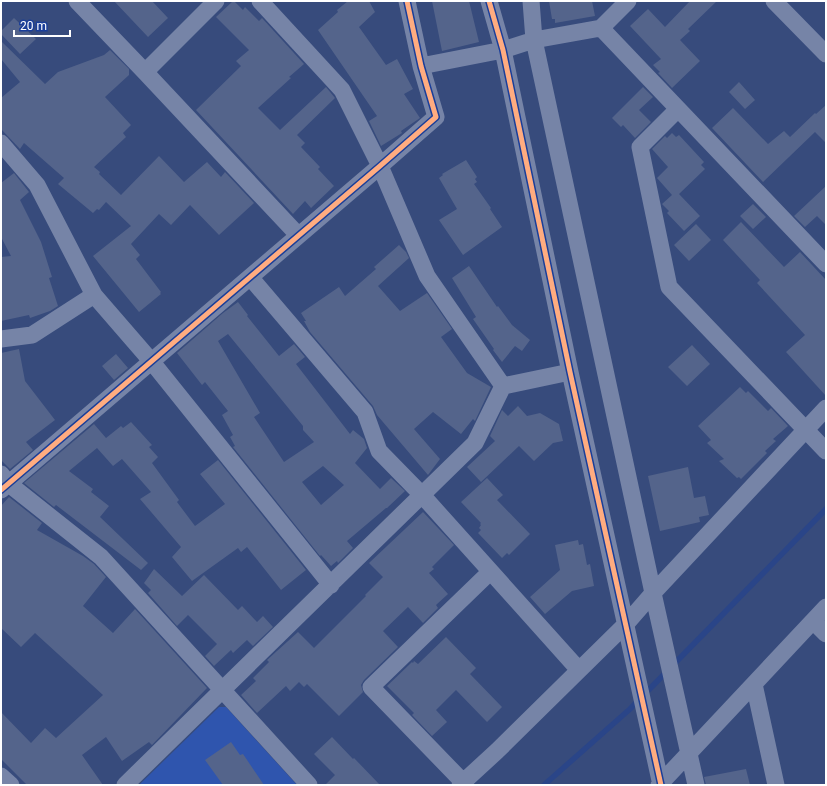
<svg xmlns="http://www.w3.org/2000/svg" width="827" height="786" font-family="Roboto,sans-serif">
	<rect width="100%" height="100%" fill="#374b7c"/>
	<path fill="#2f55ae" d="M219,707h7l71,78h-158z"/>
	<g fill="none" stroke-linecap="round" stroke-linejoin="round">
		<path stroke="#2a4588" stroke-width="5.5" d="M544,785l86,-76 196,-200"/>
	</g>
	<path fill="#54648b" fill-rule="evenodd" d="M114,1h38l16,17 -20,19z
		M233,1h1l9,9 2,-3 14,14 3,-3 42,46 -15,13 2,1 -33,30 22,22 46,-43 9,11 -38,37 8,8 -4,4 19,20 -2,2 16,17 -23,22 -6,-7 -12,13 -97,-104 45,-44 -5,-5 13,-11 -33,-33z
		M348,1h21l6,11 -16,15 27,38 11,-6 16,30 -9,5 16,24 -19,13 1,2 -21,13 -12,-25 8,-5 -59,-86 20,-18 -1,-2z
		M432,1h37l10,41 -37,9z
		M549,1h43l3,15 -40,7v-4h-3z
		M690,1h27l-29,28 2,2 -10,9 20,21 -28,27 -14,-15 2,-1 -7,-7 8,-6 -31,-33 18,-17 17,18z
		M14,18l22,21 -16,15 -19,-20v-3z
		M1,41l44,43 13,-12 46,-17 6,-5 19,19v6l-24,22 26,28 -8,8 3,4 -32,30 6,5 -1,2 22,21 38,-39 25,26 23,-20 14,15 4,-5 29,31 -35,32 -29,-30 -19,20 -12,-11 -28,30 9,11 -4,4 25,33 -1,1 1,1 -22,18 -46,-56 38,-30 -25,-24 -7,8 -2,-1 -4,4 -35,-29 6,-6 -40,-35 -4,6 -19,-20v-31l19,-16 -19,-23z
		M739,82l16,18 -10,9 -16,-17z
		M643,87l10,10 -14,13 12,12 -16,16 -12,-13 -2,2 -9,-9z
		M826,105v38l-11,-11 -52,50 -51,-54 21,-20 35,36 16,-13 6,6 25,-24 1,1z
		M672,133l4,4 3,-2 25,27 -3,3 4,4 -26,25 21,22 -16,15 -17,-18 2,-2 -7,-7 10,-9 -15,-17 11,-11 -16,-18 13,-13 2,2z
		M466,160l11,17 -2,2 2,3 -3,2 17,24 -1,1 12,18 -39,28 -24,-35 18,-11 -18,-31 4,-3 -1,-1z
		M14,173l15,19 -9,8 21,42 11,35 -3,1 9,28 -8,5 -20,7 -1,-3 -28,6v-64l10,-1 -10,-19v-54z
		M826,186v39l-9,-9 -12,11 -11,-11z
		M753,204l13,13 -13,12 -13,-13z
		M741,222l43,45 16,-15 26,28v116l-40,-44 19,-17 -48,-52 3,-3 -37,-40z
		M696,224l15,16 -22,21 -15,-16z
		M399,245l7,7 3,6 -31,28 22,25 27,-18 25,36 -11,8 26,36 24,14 -16,34 -2,-2 -12,15 -28,-22 -19,17 26,30 -12,16 -51,-60 -4,-9 -63,-74 -6,-11h2l-5,-8 38,-26 6,9 31,-27 -2,-2z
		M469,266l28,41 1,-1 14,19 18,15 -8,11 -7,-5 -13,16 -9,-12 1,-1 -21,-30 3,-2 -24,-39z
		M238,302l10,13 -1,1 32,40 15,-12 11,13 -9,7 54,70 3,-4 11,9 3,9 -12,15 25,26 11,-11 14,13 -18,17h-1l-39,33 6,7 -15,15 -1,-2 -6,5 -10,-11 -1,1 -87,-109 2,-1 -5,-9 3,-2 -11,-20 6,-4 -23,-29 -3,3 -25,-32 46,-40zM228,334l75,92v4l11,12 -30,20 -30,-45 6,-4 -42,-72zM323,466l21,19 -23,20 -19,-23z
		M692,345l18,19 -23,22 -19,-19z
		M19,349l6,32 30,39 -29,22 7,8 -23,19 -9,-9v-107z
		M116,354l12,14 -14,12 -12,-14z
		M740,387l6,6 2,-2 20,20 3,-3 17,18 -15,13 3,2 -11,10 2,2 -26,26 -2,-2 -2,1 -18,-17 5,-2 -17,-16 4,-3 -13,-14z
		M518,406l9,10 13,-3 19,11 4,17 -10,2 -19,18 -15,-15 -38,36 -14,-15 28,-26 -5,-5 12,-26 6,6z
		M131,422l21,23 -3,2 9,10 -6,6 27,37 -2,2 18,24 30,-22 -25,-30 18,-14 88,110 -25,20 -34,-43 -6,5 -3,-4 -46,33 -20,-24 9,-10 -41,-48 11,-7 -29,-33 -9,7 -16,-18 -28,23 24,18 -2,3 18,14 -9,11 48,46 -7,7 -85,-65 -2,2 -30,-24 70,-59 12,14 15,-12 2,2z
		M688,467l6,31 11,-2 4,19 -10,2 1,5 -40,9 -12,-55z
		M487,478l16,17 -6,5 33,34 -21,21 -2,-2 -5,5 -24,-25 3,-3 -2,-2 2,-3 -1,-1 1,-1 -20,-21z
		M9,497l33,26 -5,7 46,26 11,8 12,13 -23,29 30,27 22,-24 72,79 -55,57 -3,-3 -27,19 -16,-24 -24,18 21,30h-76l-26,-26v-47l30,31 14,-15 11,10 47,-43 -68,-62 -14,14 -20,-19v-122z
		M423,512l31,33 -22,22 2,2 -5,4 19,21 -12,11 2,3 -15,15 -15,-16 -25,24 15,16 -34,33 -3,5 2,7 -24,24 -32,-32 -3,3 -5,-5 -9,9 -4,-5 -29,27 -16,-18 15,-14 -3,-3 16,-16 -2,-2 31,-28 16,16 52,-52 -1,-1 18,-18 -14,-14z
		M578,540l1,5 4,-1 4,21 3,-1 4,22 -22,5 -27,23 -15,-17 30,-27 -5,-25z
		M154,569l28,27 22,-21 34,35 4,-4 15,16 6,-6 10,11 -20,19 -6,-6 -14,13 -2,-3 -17,16 -9,-10 12,-12 -29,-29 -11,11 -29,-33 3,-3 -7,-7z
		M446,637l30,31 -6,6 32,33 -15,15 -31,-32 -20,20 11,12 -15,14 -20,-21 2,-2 -27,-27 25,-24 1,1 1,-2 4,3z
		M332,737l21,22 1,-1 26,27h-55l10,-10 -21,-21z
		M231,742l9,13 3,-1 21,31h-41l-18,-25z
		M746,769l4,16h-44l-2,-8z"/>
	<g fill="none" stroke-linecap="round" stroke-linejoin="round">
		<path stroke="#7684a7" stroke-width="17" d="M77,1l68,71 153,163
			M260,1l82,89 38,76 47,110 76,110
			M489,1l14,49 67,322 91,413
			M531,1l3,39 119,553 43,192
			M774,1l52,53
			M601,28l225,236
			M421,66l82,-16 31,-10 67,-12 27,-27
			M145,72l71,-71
			M678,109l-38,38 29,140 157,164
			M1,143l36,42 57,110 58,67 179,223
			M250,277l115,135 14,39 43,44 157,175
			M1,339l31,-4 62,-40
			M1,474l8,10 92,73 208,228
			M1,490l379,-324 56,-49 -15,-51 -14,-65
			M813,621l13,13
			M754,684l22,101
			M1,776l10,9
			M463,782l-92,-95 119,-115
			M125,785l350,-342 28,-57 67,-14
			M460,785l37,-34 129,-127 27,-31 173,-185
			M659,785l167,-178"/>
		<defs>
			<path id="cycleway" d="M489,1l14,49 67,322 91,413
				M1,490l379,-324 56,-49 -15,-51 -14,-65"/>
		</defs>
		<use href="#cycleway" stroke="#1a3e99" stroke-width="8"/>
		<use href="#cycleway" stroke="#ffac80" stroke-width="5"/>
	</g>
	<rect width="827" height="786" fill="none" stroke="#ffffff" stroke-width="4"/>
	<path d="M14 30v6h56v-6" fill="none" stroke="#ffffff" stroke-width="2"/>
	<text x="20" y="30" font-size="12" fill="#ffffff" stroke="#1a3e99" stroke-width="3" paint-order="stroke">20 m</text>
</svg>
